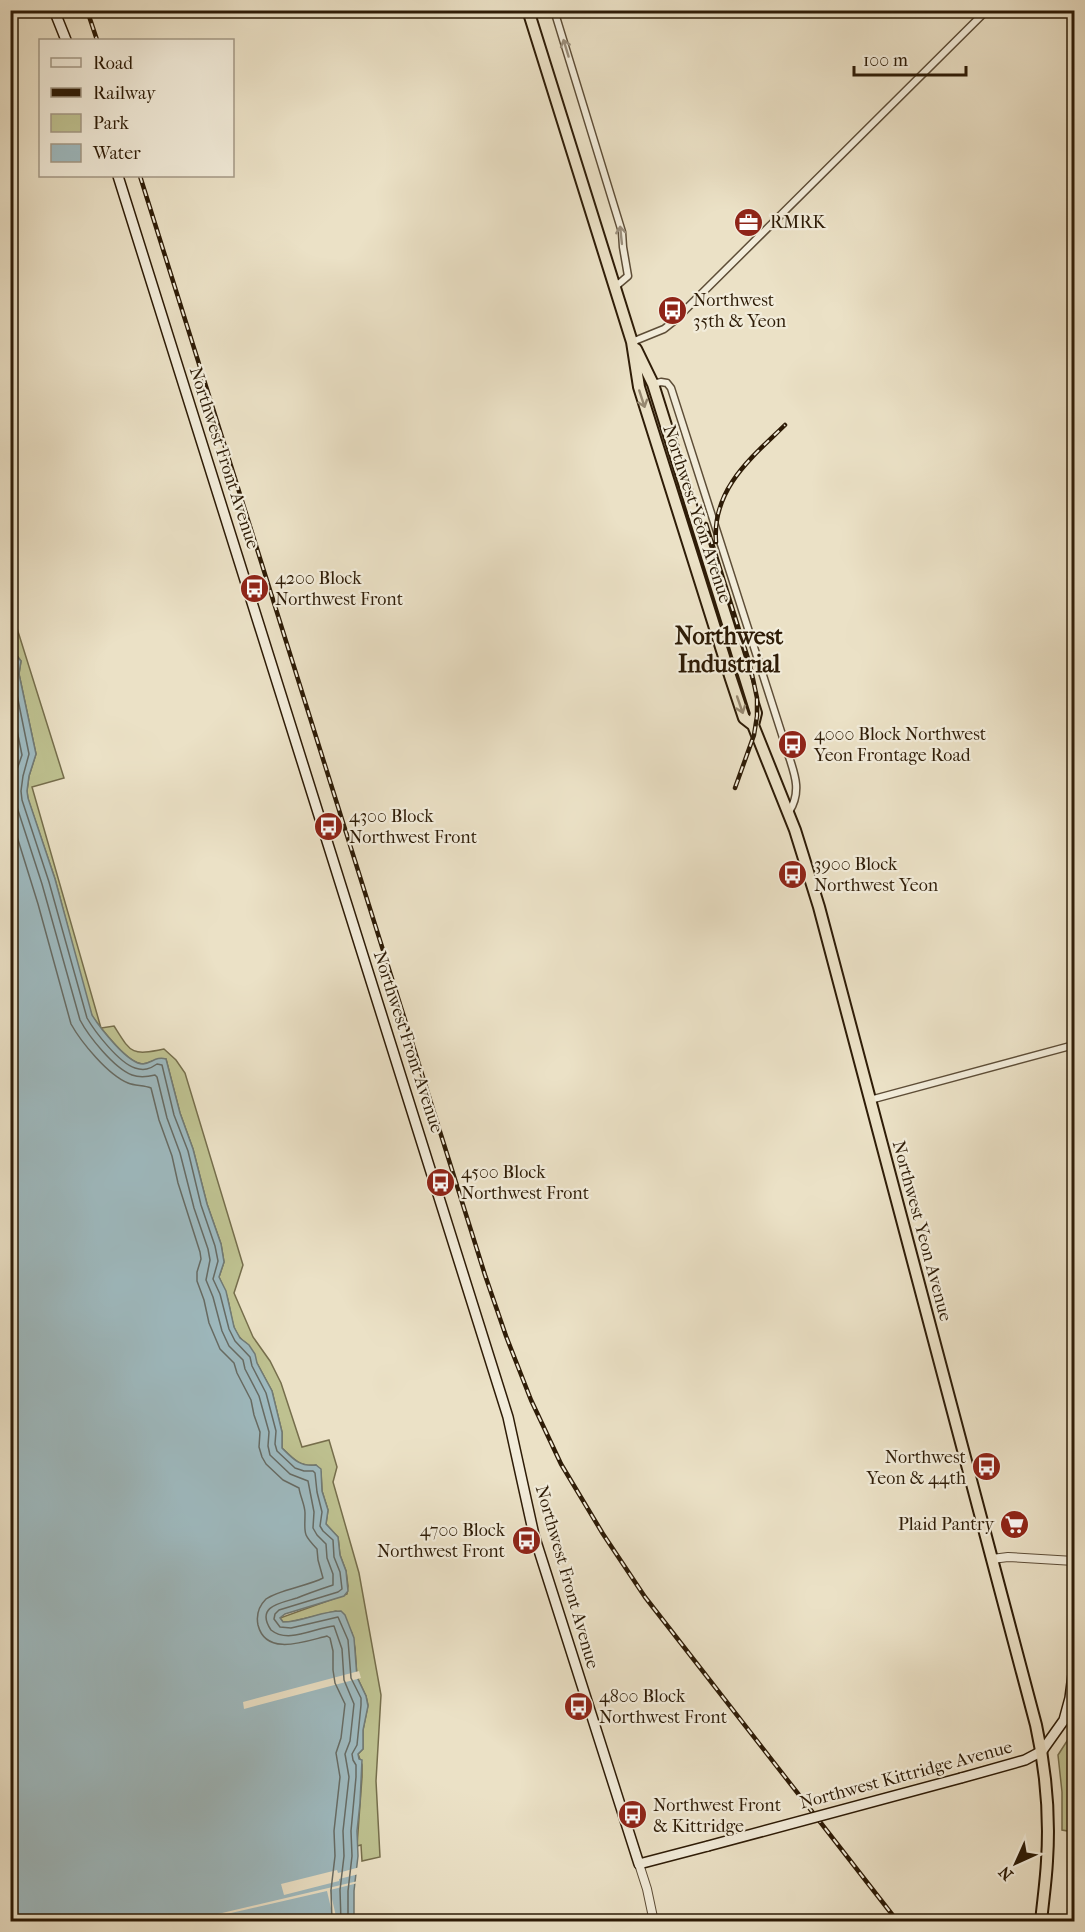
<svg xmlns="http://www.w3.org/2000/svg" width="1085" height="1932" font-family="'IM FELL French Canon',serif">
	<rect width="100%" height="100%" fill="#ebe1c6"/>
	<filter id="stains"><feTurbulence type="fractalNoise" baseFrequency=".00333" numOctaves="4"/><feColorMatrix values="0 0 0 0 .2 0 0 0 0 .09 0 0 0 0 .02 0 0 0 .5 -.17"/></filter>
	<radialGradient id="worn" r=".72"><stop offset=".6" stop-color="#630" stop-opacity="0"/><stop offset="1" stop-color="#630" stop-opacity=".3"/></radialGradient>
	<path fill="#bec190" stroke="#766e4c" stroke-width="1.5" d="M10,606l54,172 -32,9 69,241 -9,-12 -4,-12 -33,-125 -27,-80 -1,-8 2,-15 7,-22 -17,-80 2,-13c-14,-16 -10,-35 -11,-55z
		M114,1026c17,27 17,30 50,23l12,11 9,13 58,192 -9,28 19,44 17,24 11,22 21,64 27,-7 8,27 -4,15 26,91 22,122 -5,86 4,76 -18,4 -1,-16 -4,1 5,-69v-12l-4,-11 5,-5v-19l5,-25 -2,-9 -9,-19 -2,-29 -3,-15 -16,-22 -46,11h-7l-3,-4 67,-24 1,-8 -2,-15 -6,-16 -2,-18 -12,-13 2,-14 -6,-19 -1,-19 -5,-7c-16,2 -23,-6 -34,-17v-16l-10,-41 -26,-48c-18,-12 -13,-35 -21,-52 -2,-5 -4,-9 -6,-14l5,-15 -3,-18 -14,-40 -14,-55 -13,-36 -14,-54c-12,-2 -14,5 -24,5 -14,-1 -32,-26 -41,-36z
		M1074,1730v102l-12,-2v-38l-4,-37z"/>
	<path fill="#9ebac0" stroke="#717b76" stroke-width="1.5" d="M10,642l6,13 5,6 -2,13 17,80 -7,22 -2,15 1,7 27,81 37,136c8,13 36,49 51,49 9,-1 13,-8 23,-5l14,54 13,36 14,55 14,40 3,18 -5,15 7,14 8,36 6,11 9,7 6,9 2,9 15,28 10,41v16c11,11 18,19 34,17l5,4 1,22 6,19 -2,14 12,13 2,18 6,16 2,20 -4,5 -59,18 -5,4 3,4c20,0 38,-11 58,-11l4,4 9,23 3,39 9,19 2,10 -5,24v19l-5,5 1,5 3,1 -2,43 -3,28 1,25 -4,35v30h-343z"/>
	<path fill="#ebe1c6" d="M359,1671l2,7 -117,31 -1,-7z
		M360,1867l-1,7 -20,5v2l-55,14 -3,-11 56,-14 1,3z
		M358,1881v2l-28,7 7,31h-3l-7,-30 -122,28v-2z"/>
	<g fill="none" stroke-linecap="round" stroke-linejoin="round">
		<path stroke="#666b64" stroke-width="1.5" d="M10,657l5,7 -2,11 16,79 -6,22 -2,15 1,9 27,82 38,136c8,14 32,45 48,50 9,3 15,1 22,-4l5,1 12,50 14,36 13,54 14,41 3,15 -5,18 7,15 9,35 6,12 15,16 2,9 14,27 10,38 -1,13 2,7 18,17 9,3h9l2,2 2,19 5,20 -2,14 3,5 10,9 1,17 6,15 2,17 -4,3 -59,18 -4,4 -1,5 6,8 11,1 47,-11 10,23 3,38 10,20v7l-4,40 -5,9 1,6 3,5v12l-5,54 1,25 -4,35v31
			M10,696l12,59 -7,20 -2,16 2,10 27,83 38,136c9,17 34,48 52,55 8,3 15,2 23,0l2,2 10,41 13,35 14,55 14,41 2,11 -4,20 7,17 9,34 7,15 14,14 2,9 14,27 10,36 -1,14 2,9 20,19 18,7 6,31 -1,16 4,7 9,9 1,14 6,16v11c-12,4 -24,8 -36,13 -16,5 -42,8 -26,32 17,14 43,-2 63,-4l8,23 2,31 10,24 -4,37 -5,13 4,23 -6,54 1,25 -4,34 1,32
			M10,814l28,90 33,120c10,18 37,51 57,59 7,3 16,2 23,5l8,32 13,36 6,27 22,69 1,7 -4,13v9l7,19 5,23 11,26 14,14 3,10 14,27 3,15 6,17 -1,15 3,10 4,7 17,16 16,8c1,8 6,17 6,25 0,21 -3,20 12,36l1,11 5,18c-15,8 -45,12 -57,21 -7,7 -10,16 -8,26 8,32 48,16 69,11l3,2 3,13v19l2,13 10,21 -4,34 -5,15 4,24 -6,54 1,25 -4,34 1,32"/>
		<defs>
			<path id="minor" d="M554,10l68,222 1,15 5,29 -13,11
				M632,342l32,-13 10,-8 313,-311
				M653,384l8,-2 6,1 4,5 114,356c7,25 19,44 4,68
				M870,1100l204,-55"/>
			<path id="tertiary" d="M992,1559l16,-2 66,4
				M639,1864l8,25 7,33"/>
			<path id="secondary" d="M54,10l12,30
				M118,176l390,1241 26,118 105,329 69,-18
				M961,1778l64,-18 17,-9 22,-31 6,-22 4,-31"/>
			<path id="trunk" d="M528,10l104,332 7,45 92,292 13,39 9,7 42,105 24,77 217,818c10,45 14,90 11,136 -1,20 -4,40 -6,61
				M636,349l17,35 103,329 -3,12"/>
		</defs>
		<use href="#minor" stroke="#5d4d37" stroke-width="9"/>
		<use href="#tertiary" stroke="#5d4d37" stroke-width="10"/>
		<use href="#secondary" stroke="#2e1c07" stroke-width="12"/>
		<use href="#trunk" stroke="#2e1c07" stroke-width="14"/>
		<use href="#minor" stroke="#f2ecda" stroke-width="6"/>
		<use href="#tertiary" stroke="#f2ecda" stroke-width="8"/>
		<use href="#secondary" stroke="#f2ecda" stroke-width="9"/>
		<use href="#trunk" stroke="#ebe1c6" stroke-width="10"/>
		<defs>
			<path id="rail" d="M87,10l10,30
				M140,176l345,1099 21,61 25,64 30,64 42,70 42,63 253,325
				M706,524l44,141 7,33v18l-3,19 -19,53
				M716,542c-4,-53 35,-84 69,-117"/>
		</defs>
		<use href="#rail" stroke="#2e1c07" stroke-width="4.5"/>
		<use href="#rail" stroke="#f2ecda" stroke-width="2" stroke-dasharray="7" stroke-linecap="butt"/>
		<defs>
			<path id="secondary-bridge" d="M708,1846l253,-68"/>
		</defs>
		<use href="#secondary-bridge" stroke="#2e1c07" stroke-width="12" stroke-linecap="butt"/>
		<use href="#secondary-bridge" stroke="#f2ecda" stroke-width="9"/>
	</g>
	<defs><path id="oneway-shaft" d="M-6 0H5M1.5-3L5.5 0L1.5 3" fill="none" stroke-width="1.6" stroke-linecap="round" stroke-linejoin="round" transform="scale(1.5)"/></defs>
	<g stroke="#9a8e7b">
		<use href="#oneway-shaft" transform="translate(566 48) rotate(-107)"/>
		<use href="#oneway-shaft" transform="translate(621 235) rotate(-96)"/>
	</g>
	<g stroke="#968870">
		<use href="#oneway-shaft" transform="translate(642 399) rotate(72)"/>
		<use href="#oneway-shaft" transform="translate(740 705) rotate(71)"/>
	</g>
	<defs>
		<symbol id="office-disc" viewBox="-11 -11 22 22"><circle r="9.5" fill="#8f2418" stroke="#f2ecda"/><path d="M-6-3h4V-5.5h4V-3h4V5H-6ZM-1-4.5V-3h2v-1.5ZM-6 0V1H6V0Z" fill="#fff"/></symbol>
		<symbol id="bus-disc" viewBox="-11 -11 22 22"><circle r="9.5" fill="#8f2418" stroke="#f2ecda"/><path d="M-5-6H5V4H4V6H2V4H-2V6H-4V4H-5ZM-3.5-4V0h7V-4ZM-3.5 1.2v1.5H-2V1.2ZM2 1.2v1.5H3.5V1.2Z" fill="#fff"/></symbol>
		<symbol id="supermarket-disc" viewBox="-11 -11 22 22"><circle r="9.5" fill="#8f2418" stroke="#f2ecda"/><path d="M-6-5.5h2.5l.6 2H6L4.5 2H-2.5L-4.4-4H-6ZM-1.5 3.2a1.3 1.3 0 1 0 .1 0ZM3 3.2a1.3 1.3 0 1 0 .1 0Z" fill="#fff"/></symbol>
	</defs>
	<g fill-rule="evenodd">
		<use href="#office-disc" x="732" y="206" width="33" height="33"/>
		<use href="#bus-disc" x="656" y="294" width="33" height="33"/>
		<use href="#bus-disc" x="238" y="572" width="33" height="33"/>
		<use href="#bus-disc" x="776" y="728" width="33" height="33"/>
		<use href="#bus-disc" x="312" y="810" width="33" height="33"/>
		<use href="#bus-disc" x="776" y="858" width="33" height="33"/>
		<use href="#bus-disc" x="424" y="1166" width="33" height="33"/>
		<use href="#bus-disc" x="970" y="1450" width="33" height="33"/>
		<use href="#supermarket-disc" x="998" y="1508" width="33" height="33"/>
		<use href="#bus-disc" x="510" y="1524" width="33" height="33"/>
		<use href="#bus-disc" x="562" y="1690" width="33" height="33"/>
		<use href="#bus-disc" x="616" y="1798" width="33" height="33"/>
	</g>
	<g text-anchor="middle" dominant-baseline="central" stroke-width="4.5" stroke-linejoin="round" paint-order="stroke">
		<g font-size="18" fill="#2e1c07" stroke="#f2ecda" text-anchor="start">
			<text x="770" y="222">RMRK</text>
			<text x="693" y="300">Northwest<tspan x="693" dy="21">35th &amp; Yeon</tspan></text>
			<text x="275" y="578">4200 Block<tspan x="275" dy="21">Northwest Front</tspan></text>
			<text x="814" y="734">4000 Block Northwest<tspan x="814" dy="21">Yeon Frontage Road</tspan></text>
			<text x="349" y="816">4300 Block<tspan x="349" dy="21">Northwest Front</tspan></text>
			<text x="814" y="864">3900 Block<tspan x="814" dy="21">Northwest Yeon</tspan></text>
			<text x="461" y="1172">4500 Block<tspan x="461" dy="21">Northwest Front</tspan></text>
			<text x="966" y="1457" text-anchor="end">Northwest<tspan x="966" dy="21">Yeon &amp; 44th</tspan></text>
			<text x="994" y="1524" text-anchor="end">Plaid Pantry</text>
			<text x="505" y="1530" text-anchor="end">4700 Block<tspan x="505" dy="21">Northwest Front</tspan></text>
			<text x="599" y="1696">4800 Block<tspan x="599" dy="21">Northwest Front</tspan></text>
			<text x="653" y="1805">Northwest Front<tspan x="653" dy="21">&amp; Kittridge</tspan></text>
		</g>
		<g font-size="18" fill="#2e1c07" stroke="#f2ecda">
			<text transform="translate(224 458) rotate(72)">Northwest Front Avenue</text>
			<text transform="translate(697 514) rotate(72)">Northwest Yeon Avenue</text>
			<text transform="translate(408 1042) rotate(72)">Northwest Front Avenue</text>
			<text transform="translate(922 1231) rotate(75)">Northwest Yeon Avenue</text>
			<text transform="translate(567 1577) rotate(74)">Northwest Front Avenue</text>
			<text transform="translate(906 1775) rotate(-15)">Northwest Kittridge Avenue</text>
		</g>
		<g font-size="24" font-weight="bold" fill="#2e1c07" stroke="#f2ecda">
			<text x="729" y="636">Northwest<tspan x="729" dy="28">Industrial</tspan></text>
		</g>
	</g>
	<rect width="1085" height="1932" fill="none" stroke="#ebe1c6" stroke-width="36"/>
	<rect x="12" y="12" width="1061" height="1908" fill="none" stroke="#2e1c07" stroke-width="3"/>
	<rect x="18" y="18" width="1049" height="1896" fill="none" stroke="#2e1c07" stroke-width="1.5"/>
	<rect x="39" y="39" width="195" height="138" fill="#f2ecda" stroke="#a49986" stroke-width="1.5"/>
	<rect x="51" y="58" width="30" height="9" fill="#f2ecda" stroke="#a49986" stroke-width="1.5"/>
	<text x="93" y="69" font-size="18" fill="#2e1c07">Road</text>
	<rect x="51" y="88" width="30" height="9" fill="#2e1c07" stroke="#a49986" stroke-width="1.5"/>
	<text x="93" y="99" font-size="18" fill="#2e1c07">Railway</text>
	<rect x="51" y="114" width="30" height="18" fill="#bec190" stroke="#a49986" stroke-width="1.5"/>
	<text x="93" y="129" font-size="18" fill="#2e1c07">Park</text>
	<rect x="51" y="144" width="30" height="18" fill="#9ebac0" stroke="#a49986" stroke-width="1.5"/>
	<text x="93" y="159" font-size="18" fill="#2e1c07">Water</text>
	<g transform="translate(1016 1863) rotate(225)" stroke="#f2ecda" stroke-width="4.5" paint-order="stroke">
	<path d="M0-4.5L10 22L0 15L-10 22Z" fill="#2e1c07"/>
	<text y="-9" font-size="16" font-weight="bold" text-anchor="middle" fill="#2e1c07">N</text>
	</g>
	<path d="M854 66v9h112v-9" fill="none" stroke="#2e1c07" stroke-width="3"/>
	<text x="863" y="66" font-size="18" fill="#2e1c07" stroke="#f2ecda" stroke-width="4.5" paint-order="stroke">100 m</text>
	<rect width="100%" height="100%" filter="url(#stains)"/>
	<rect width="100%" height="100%" fill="url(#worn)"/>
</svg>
